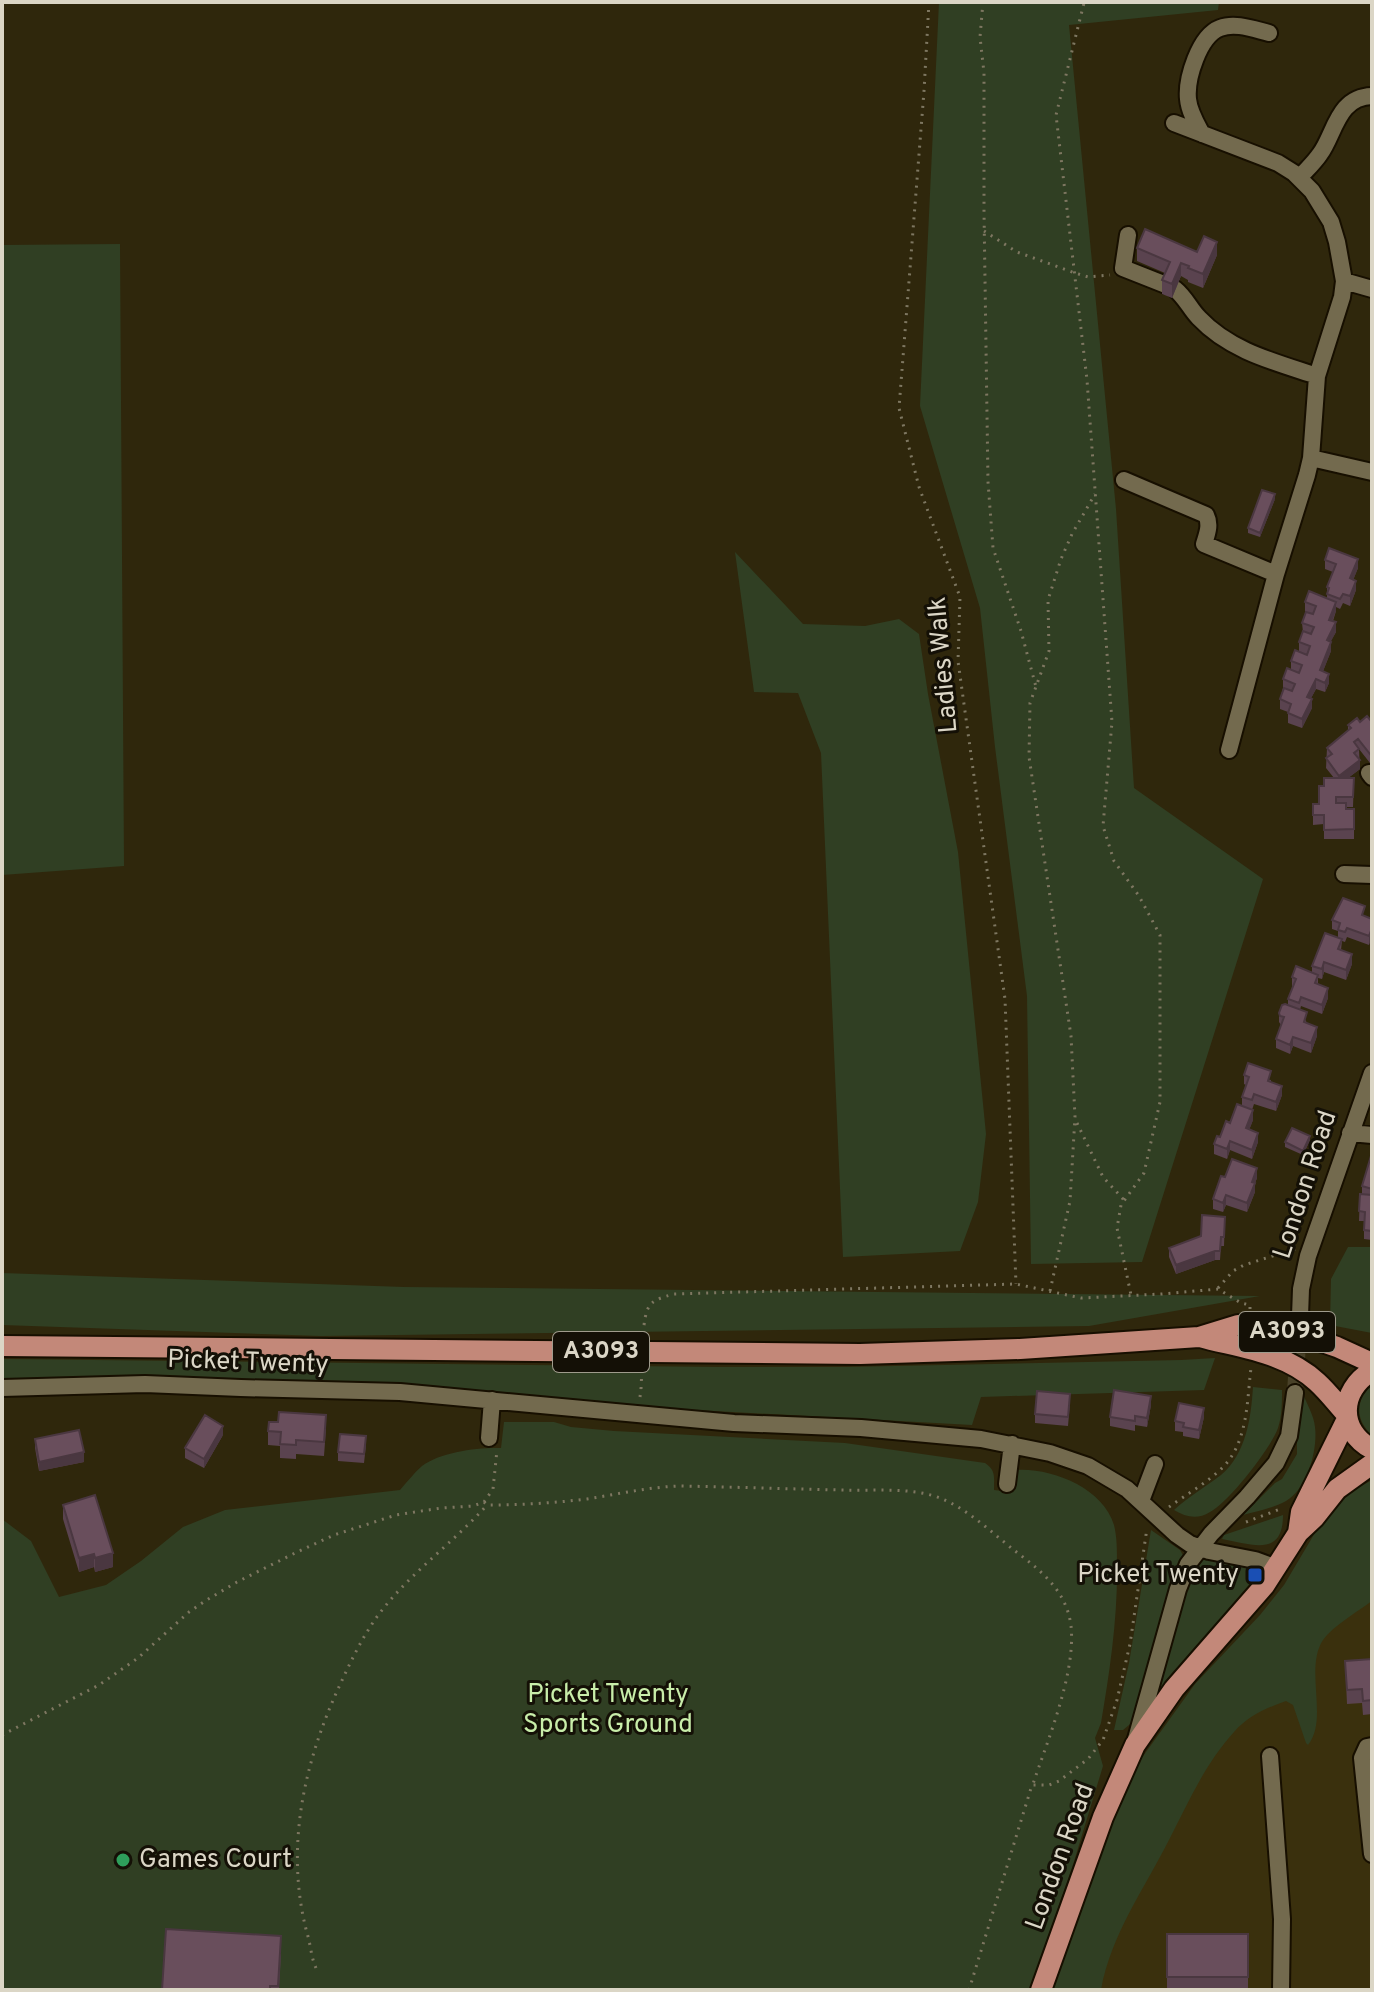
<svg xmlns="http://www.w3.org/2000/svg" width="1374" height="1992" font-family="Overpass,sans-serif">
	<rect width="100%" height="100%" fill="#2f270c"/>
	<path fill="#3a300d" d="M1372,1560v430h-297l176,-346z"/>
	<path fill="#303f23" d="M939,2h280l-1,8 -149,15 47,484 18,279 129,91 -121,383 -111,2 -4,-268 -32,-249 -15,-139 -60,-202z
		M120,244l4,622 -122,9v-630z
		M735,552l68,72 62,2 34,-7 20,15 9,60 30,158 28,282 -8,68 -18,49 -117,6 -22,-504 -23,-60 -44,-1z
		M1348,1247h24v86l-42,-8 1,-46z
		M2,1273l402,14 856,9 -171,30 -768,10 -319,-11z
		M1215,1358l-11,32 -223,7 -9,28 -405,-22 -565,-19v-25l718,8h125l336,-7z
		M1372,1385v50c-17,-15 -17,-35 0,-50z
		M1253,1387l29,3c0,13 0,26 -4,38 -7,20 -50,75 -68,84 -13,8 -24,5 -36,-2 14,-13 31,-23 47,-35 25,-21 30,-57 32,-88z
		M1302,1391c4,12 12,24 13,36 3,23 -8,62 -29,74 -13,7 -28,10 -43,14l32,-32 7,-4 15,-25v-17z
		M504,1422h50l17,5 43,4 231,12 140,20c11,7 9,14 9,27l17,2 6,-22c35,-2 86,18 97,55 3,12 3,25 3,37 1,54 -7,108 -16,161l-6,15 8,28 -31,102 -43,122h-1027v-471l29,22 28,56 47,-12 35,-24 42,-34 42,-17 175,-20c7,-8 14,-17 22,-24 18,-14 57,-19 79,-18z
		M1372,1480v121c-15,11 -39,25 -49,39 -19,29 6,79 -15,105l-2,-2 -13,-38 -7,-4c-20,7 -38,15 -52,31 -29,32 -45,69 -64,106 -25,50 -59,96 -69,152h-50l65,-181 17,-39 62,-86 65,-69 24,-30 35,-59 17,-21 22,-17z
		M1283,1515c0,43 -32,29 -61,24l2,-4z
		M1151,1530l29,20 4,7 -49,163 -12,10h-9l15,-67z
		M1202,1558l44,8 8,7 -2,12 -97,113 37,-133z"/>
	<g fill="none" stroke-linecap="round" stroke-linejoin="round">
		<path stroke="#494128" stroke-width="16" stroke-dasharray="16 8" stroke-linecap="butt" d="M1295,1393l4,-66"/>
		<defs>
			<path id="minor" d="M1174,123l104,40 16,10 18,18 19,31 6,20 7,39 -2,16 -25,79 -6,82 -4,17 -31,99 -47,176
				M1202,134c-6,-11 -13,-23 -14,-35 -2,-20 11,-63 32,-71 15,-6 33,1 49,5
				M1299,178c7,-8 15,-15 21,-24 15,-20 17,-57 52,-58
				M1128,235l-5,33 43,17
				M1344,281l28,8
				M1175,289c11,9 15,20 24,29 31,33 76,44 118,58
				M1311,458l61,14
				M1124,480l82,35c5,10 1,19 -2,29l72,30
				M1369,773l3,4
				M1344,874l28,1
				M1350,1133l22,2
				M1300,1316l1,-27 7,-33 64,-183
				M2,1388l143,-4 96,4 159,4 334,31 127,5 120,11 69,14 38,13 39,23 50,46 13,9 19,7 46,9 22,8
				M489,1438l3,-38
				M1007,1484l5,-40
				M1141,1501l14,-37
				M1136,1739l42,-150 10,-25 23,-30 36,-37 29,-34 13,-27 6,-43
				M1372,1746l-5,1 -5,11 10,96
				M1270,1756l12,163 -1,71"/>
			<path id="major" d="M1200,1337c40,11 85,15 117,45 11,10 20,22 30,33
				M2,1346l858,8 160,-5 179,-12 39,-12 33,4 40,9 26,9 35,16
				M1372,1371c-33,19 -34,60 0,78
				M1298,1533l3,-21 46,-93
				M1041,1990l62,-173 32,-72 39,-56 90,-103 34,-53 16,-15 23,-29 35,-25"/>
		</defs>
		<use href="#minor" stroke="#170f00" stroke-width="20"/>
		<use href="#major" stroke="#170f00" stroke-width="24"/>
		<path stroke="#7e7761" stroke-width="3" stroke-dasharray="2 6" stroke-linecap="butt" d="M929,2l-5,89 -25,317 20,79 41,110 -2,64 47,338 11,285
			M983,2l-3,35 4,36v139l4,270 5,66 28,83 15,56
			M1091,2l-7,1 -28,112 31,265 25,342 -9,104 11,35 25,35 21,39v167l-16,71 -23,32 -4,23 14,67
			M984,231l33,21 58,21 13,4 22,-2
			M1077,1123l26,54 21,23
			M1218,1288l15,-17 11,-6 51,-16
			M1050,1291l20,-90 5,-84 -4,-81 -42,-279 1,-54 19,-52 -1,-51 13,-41 11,-25 23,-40
			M644,1325c3,-23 8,-25 30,-31l342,-10 65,14 81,-4 56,-5 23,14 9,2v5
			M640,1397l1,-8
			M484,1502l3,3c33,0 67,-2 100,-6 31,-5 62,-12 93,-13 55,1 109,3 164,4 31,1 67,-3 96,8 30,12 54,37 79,56 25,19 48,39 52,72 5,47 -23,113 -38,158
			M1169,1507c18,-13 41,-26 56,-42 23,-26 22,-65 26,-97
			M1246,1522l37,-14
			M2,1735l97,-50 39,-27 51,-46 16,-11 32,-19 58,-29 39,-18 62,-20 45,-7 32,-2 11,-4 9,-13 4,-39
			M316,1968c-5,-11 -5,-22 -9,-35 -22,-83 -4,-167 31,-244 12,-26 24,-52 41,-75 31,-41 74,-71 108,-109
			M969,1990l63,-205h17l10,-4 29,-22 15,-19 14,-40 13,-56 17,-116"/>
		<use href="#minor" stroke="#736a4e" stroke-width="16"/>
		<use href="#major" stroke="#c38879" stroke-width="20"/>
		<path stroke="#7e7761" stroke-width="3" stroke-dasharray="2 6" stroke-linecap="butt" d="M641,1389l3,-64"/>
	</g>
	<path fill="#5a434f" d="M1137,248l60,4 20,3 -14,33 -15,-6v-2l-7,-4 -9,22 -10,-4v-14l3,-7 -28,-12z
		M1275,499l-15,38 -12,-4v-5z
		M1325,560l33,8 -5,12 3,10 -6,16 -7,-3 -3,6 -4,-2v4l-3,10 3,11 -6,10 1,9 -8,20 6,12 -4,9 -9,-3 -5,9 1,10 -10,20 -14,-5v-11l-8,-3v-10l3,-11v-9l8,-9v-9l8,-10v-9l4,-10 -1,-9 4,-11 -1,-1v-9l22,-4v-11l6,-15 -8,-3z
		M1360,722h12l-2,41 -11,-14 1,20 -12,9h6l-1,29h-7v2h8v30h-30v-15l-11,1v-21h6l5,-18 10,-8 -8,-10 1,-20 21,-18v-5z
		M1365,916l7,3 -3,26 -22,-8 -2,5 -3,-1 -1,9 11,14 -6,16 -22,-8 -2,7 -4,-1v6l10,14 -6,16 -21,-8 -1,4 7,13 10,13 -6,17 -18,-7 -3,8 -14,-6v-9l5,-14 -2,-3v-9l9,-8v-6l5,-12 -1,-1v-9l20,-5v-6l26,-28v-7l-6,-2v-9z
		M1244,1075l27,5v2l11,13 -6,16 -22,-7 -2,6 -10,-4v-9l4,-12 -2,-1z
		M1253,1120l-4,10 9,12 -6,17 -22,-9 -3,9 -13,-5v-10l16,-21z
		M1310,1140l-7,15 -18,-8v-5z
		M1372,1157v83l-8,-1v-18h-5l1,-27h2v-8z
		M1225,1177l32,1 -2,5v9l-8,20 -21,-7 -3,7 -10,-3v-10z
		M1225,1217l-1,29h-3l-1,14h-5l-39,14 -7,-17v-9l32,-12z
		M1070,1403l-2,23 -33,-3v-9z
		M1151,1405l-4,22 -12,-2v6l-25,-5v-9z
		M1204,1417l-5,22 -16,-3v-4l-8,-1v-10z
		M326,1429l-2,27 -28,-2v5l-16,-1v-12l-12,-1v-14z
		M223,1435l-19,33 -19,-10v-10z
		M35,1439l49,23 -45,9 -4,-23z
		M366,1445l-2,18 -26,-2v-9z
		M63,1505l50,62 -18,5 -1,-5 -15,5 -16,-53z
		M1372,1659v55l-9,1 -1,-12 -15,1 -2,-43z
		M1167,1934h81v56h-81z
		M281,1954l-2,36h-117z"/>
	<path fill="#4a3740" d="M1217,242v13l-14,33v-14z
		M1181,263v13l-9,22v-14z
		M1275,494v5l-15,38v-4z
		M1358,559v9l-8,20v-10z
		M1356,581v9l-6,16v-10z
		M1336,602v9l-7,18v-9z
		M1336,622v10l-9,17v-9z
		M1331,642v9l-11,28v-9z
		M1329,674v9l-4,9v-9z
		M1316,679v10l-9,17v-9z
		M1312,699v9l-10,20v-9z
		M1360,760v9l-21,16v-9z
		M1372,928v10l-3,7v-9z
		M1352,954v10l-6,16v-10z
		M1324,962v10l-2,7v-10z
		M1328,988v10l-6,16v-9z
		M1317,1027v9l-6,17v-10z
		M1293,1037v9l-3,8v-9z
		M1282,1086v9l-6,16v-9z
		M1253,1110v10l-7,18v-10z
		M1258,1133v9l-6,17v-9z
		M1310,1136v4l-7,15v-4z
		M1230,1141v9l-3,9v-10z
		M1257,1168v10l-5,13v-9z
		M1255,1183v9l-8,20v-9z
		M1226,1195v10l-3,7v-9z
		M1215,1251v9l-39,14v-9z
		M1151,1396v9l-4,22v-9z
		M1204,1408v9l-5,22v-9z
		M223,1426v9l-19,33v-9z
		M84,1452v10l-45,9v-9z
		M113,1553v14l-18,5v-14z
		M94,1554v13l-15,5v-14z"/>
	<path fill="#694e5c" stroke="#4a3740" stroke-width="2" d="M1145,229l52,23 7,-16 13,6 -14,32 -15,-6 1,-2 -8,-3 -9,21 -10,-4 8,-18 -33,-14z
		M1262,490l13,4 -15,39 -12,-5z
		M1329,548l29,11 -8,19 6,3 -6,15 -7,-2 -3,5 -13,-5 2,-6 -2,-1 9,-23 -11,-4z
		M1309,591l27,11 -7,18 7,2 -9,18 4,2 -11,28 9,4 -4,9 -9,-4 -9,18 5,2 -10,20 -14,-6 3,-9 -11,-5 4,-11 8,3 3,-7 -12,-5 4,-11 12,5 3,-8 -11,-4 4,-11 12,5 3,-9 -11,-4 4,-11 8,3 3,-7 -12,-4 4,-11 7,2 3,-8 -11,-4z
		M1367,716l5,6v30l-2,2 -12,-15 -4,3 5,7 -5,4 6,7 -21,16 -13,-18 6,-4 -5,-6 24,-20 -3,-3 9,-7 3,4z
		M1324,778h30l-1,19h-17v6h10v6h8v20l-30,1v-15h-11v-11h6v-18h5z
		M1343,898l22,8 -3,9 10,4v9l-3,8 -22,-8 -2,4 -7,-2 2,-7 -8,-3z
		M1325,933l17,6 -4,10 14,5 -6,16 -22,-8 -2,7 -10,-3z
		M1296,966l22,9 -3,8 13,5 -6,17 -21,-8 -2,6 -11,-4 8,-20 -4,-2z
		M1285,1004l22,8 -3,10 13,5 -6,16 -18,-6 -3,8 -14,-6 8,-22 -4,-1 -1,-3 3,-8z
		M1248,1063l23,8 -3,10 14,5 -6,16 -22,-8 -2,6 -10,-3 7,-20 -5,-2z
		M1237,1104l16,6 -7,18 12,5 -6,17 -22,-9 -3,8 -13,-5 3,-8 3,1 6,-16 4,2z
		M1292,1128l18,8 -7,15 -18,-9z
		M1371,1156l1,1v32l-10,-3z
		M1232,1159l25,9 -5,14 3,1 -8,20 -21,-8 -3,8 -10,-4 8,-23 4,1z
		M1360,1194l12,1v36l-8,-1 1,-18 -6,-1z
		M1202,1215l23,2 -1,20h-3l-1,14h-5l-39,14 -7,-17 32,-12z
		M1114,1390l37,6 -4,22 -12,-2v5l-25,-4z
		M1037,1391l33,3 -2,23 -33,-3z
		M1179,1403l25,5 -5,22 -16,-3 1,-4 -9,-2z
		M279,1412l47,3 -2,27 -28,-2v5l-16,-1 1,-12 -13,-1 1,-9h9z
		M205,1415l18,11 -19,33 -19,-11z
		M79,1430l5,22 -45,10 -4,-23z
		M340,1434l26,2 -2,18 -26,-2z
		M95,1495l18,58 -18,5 -1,-4 -15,4 -16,-53z
		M1372,1659v41l-9,1 -1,-12 -15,1 -2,-29z
		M166,1929l115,7 -3,50h-8v4h-108z
		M1167,1934h81v43h-81z"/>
	<rect fill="#1a4fb4" stroke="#141006" stroke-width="3" x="1247" y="1567" width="16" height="16" rx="4"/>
	<circle fill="#2e9e5b" stroke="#141006" stroke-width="3" cx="123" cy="1860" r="8"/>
	<g text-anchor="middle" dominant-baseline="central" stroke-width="6" stroke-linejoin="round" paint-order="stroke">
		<g fill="#141006" stroke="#9f9b8c" stroke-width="2">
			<rect x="1239" y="1312" width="96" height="40" rx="6"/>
			<rect x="553" y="1332" width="96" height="40" rx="6"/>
		</g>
		<g font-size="24" font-weight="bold" fill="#dbd6c6">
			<text x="1287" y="1332">A3093</text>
			<text x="601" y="1352">A3093</text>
		</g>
		<g font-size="26" fill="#dbd6c6" stroke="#141006">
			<text transform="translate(944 665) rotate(-95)">Ladies Walk</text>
			<text transform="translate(1306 1185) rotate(-72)">London Road</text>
			<text transform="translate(248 1363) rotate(2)">Picket Twenty</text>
			<text transform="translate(1061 1857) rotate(-70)">London Road</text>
		</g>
		<g font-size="26" fill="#dbd6c6" stroke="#141006" text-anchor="end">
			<text x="1239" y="1575">Picket Twenty</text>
			<text x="139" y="1860" text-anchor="start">Games Court</text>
		</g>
		<g font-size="26" fill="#c8eda9" stroke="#141006">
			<text x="608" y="1695">Picket Twenty<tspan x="608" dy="30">Sports Ground</tspan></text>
		</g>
	</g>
	<rect width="1374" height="1992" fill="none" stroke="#dbd6c6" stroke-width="8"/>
</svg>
